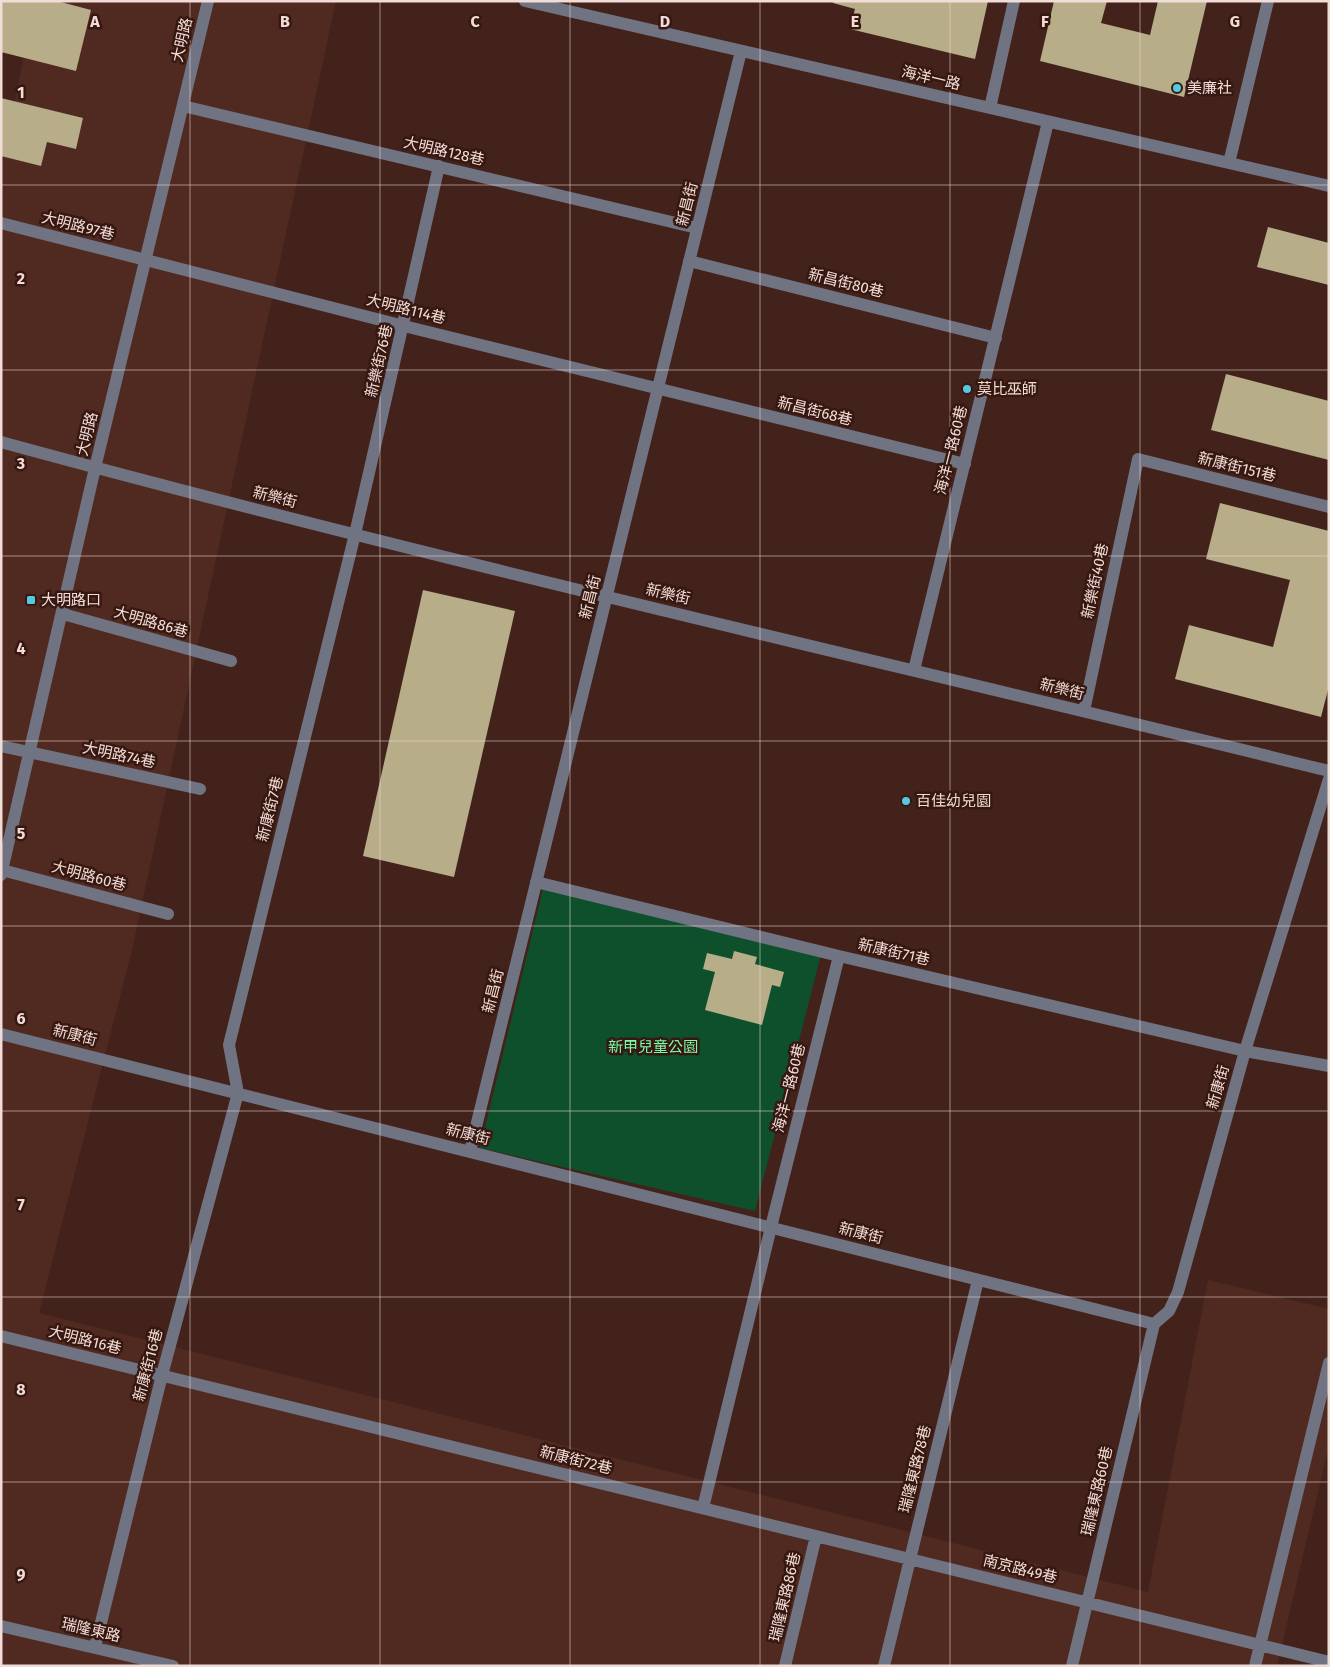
<svg xmlns="http://www.w3.org/2000/svg" width="1330" height="1667" font-family="'Fira Sans','Noto Sans TC',sans-serif">
	<rect width="100%" height="100%" fill="#42221b"/>
	<path fill="#502a21" d="M35,1h301l-204,949 -93,363 1109,279 60,-312 121,29v137l-52,220h-1276v-1496z"/>
	<path fill="#0f502c" d="M545,881l278,66 -68,264 -275,-63z"/>
	<path fill="#b7ad89" d="M1,1h56l34,9 -15,61 -75,-19z
		M833,1h155l-13,58 -125,-30 5,-20 -22,-6z
		M1054,1h53l-6,22 49,12 8,-34h49l-23,96 -144,-36z
		M1,98l82,20 -7,31 -29,-7 -6,24 -40,-10z
		M1268,227l61,16v42l-72,-18z
		M1226,374l103,27v59l-118,-30z
		M1220,503l109,28v155l-8,31 -146,-38 14,-54 84,22 17,-67 -84,-21z
		M423,590l92,21 -61,266 -91,-21z
		M734,951l23,6 -2,7 29,8 -4,15 -8,-2 -10,40 -57,-15 10,-38 -12,-3 4,-16 25,6z"/>
	<g fill="none" stroke-linecap="round" stroke-linejoin="round">
		<path stroke="#707482" stroke-width="12" d="M525,1l804,185
			M183,106l514,122
			M990,108l24,-107
			M1229,163l39,-162
			M1,223l403,103 561,138
			M689,261l307,77
			M1,442c440,120 885,220 1328,329
			M63,614l168,47
			M914,670l134,-548
			M1084,711l54,-252 191,48
			M1,746l199,43
			M2,870l166,44
			M1,875l94,-407 113,-467
			M536,882l303,74 406,95 84,15
			M1,1034l1153,290
			M470,1151l271,-1100
			M1154,1324l15,-13 9,-19 67,-241 84,-272
			M1,1336l1328,326
			M703,1508l68,-281 68,-271
			M1,1626l172,40
			M95,1647l67,-272 76,-282 -9,-48 126,-511 84,-368
			M785,1666l31,-130
			M884,1666l94,-386
			M1072,1666l82,-342
			M1255,1666l74,-303"/>
	</g>
	<path fill="none" stroke="#f2dcd7" stroke-width="1" stroke-opacity="0.55" d="M190,1v1665M380,1v1665M570,1v1665M760,1v1665M950,1v1665M1140,1v1665M1,185h1328M1,370h1328M1,556h1328M1,741h1328M1,926h1328M1,1111h1328M1,1297h1328M1,1482h1328"/>
	<g fill="#56c9e1" stroke="#371811" stroke-width="2">
		<circle cx="1177" cy="88" r="5"/>
		<circle cx="967" cy="389" r="5"/>
		<rect x="26" y="595" width="10" height="10" rx="2.5"/>
		<circle cx="906" cy="801" r="5"/>
	</g>
	<g text-anchor="middle" dominant-baseline="central" stroke-width="5" stroke-linejoin="round" paint-order="stroke">
		<g font-size="15" fill="#f2dcd7" stroke="#371811">
			<text transform="translate(182 40) rotate(-77)">大明路</text>
			<text transform="translate(931 78) rotate(13)">海洋一路</text>
			<text transform="translate(444 151) rotate(13)">大明路128巷</text>
			<text transform="translate(687 204) rotate(-76)">新昌街</text>
			<text transform="translate(78 226) rotate(14)">大明路97巷</text>
			<text transform="translate(846 283) rotate(14)">新昌街80巷</text>
			<text transform="translate(406 309) rotate(14)">大明路114巷</text>
			<text transform="translate(379 361) rotate(-77)">新樂街76巷</text>
			<text transform="translate(815 411) rotate(14)">新昌街68巷</text>
			<text transform="translate(87 434) rotate(-76)">大明路</text>
			<text transform="translate(951 450) rotate(-76)">海洋一路60巷</text>
			<text transform="translate(1237 467) rotate(14)">新康街151巷</text>
			<text transform="translate(275 497) rotate(14)">新樂街</text>
			<text transform="translate(1095 581) rotate(-78)">新樂街40巷</text>
			<text transform="translate(668 594) rotate(13)">新樂街</text>
			<text transform="translate(590 597) rotate(-76)">新昌街</text>
			<text transform="translate(151 622) rotate(16)">大明路86巷</text>
			<text transform="translate(1062 689) rotate(14)">新樂街</text>
			<text transform="translate(119 755) rotate(12)">大明路74巷</text>
			<text transform="translate(270 809) rotate(-76)">新康街7巷</text>
			<text transform="translate(89 876) rotate(15)">大明路60巷</text>
			<text transform="translate(894 952) rotate(13)">新康街71巷</text>
			<text transform="translate(493 991) rotate(-76)">新昌街</text>
			<text transform="translate(75 1035) rotate(14)">新康街</text>
			<text transform="translate(1218 1087) rotate(-74)">新康街</text>
			<text transform="translate(789 1088) rotate(-76)">海洋一路60巷</text>
			<text transform="translate(468 1134) rotate(14)">新康街</text>
			<text transform="translate(861 1233) rotate(14)">新康街</text>
			<text transform="translate(85 1340) rotate(14)">大明路16巷</text>
			<text transform="translate(148 1365) rotate(-75)">新康街16巷</text>
			<text transform="translate(576 1460) rotate(14)">新康街72巷</text>
			<text transform="translate(915 1469) rotate(-76)">瑞隆東路78巷</text>
			<text transform="translate(1097 1491) rotate(-77)">瑞隆東路60巷</text>
			<text transform="translate(1020 1569) rotate(14)">南京路49巷</text>
			<text transform="translate(785 1597) rotate(-77)">瑞隆東路86巷</text>
			<text transform="translate(91 1630) rotate(13)">瑞隆東路</text>
		</g>
		<g font-size="15" fill="#f2dcd7" stroke="#371811" text-anchor="start">
			<text x="1187" y="88">美廉社</text>
			<text x="977" y="389">莫比巫師</text>
			<text x="41" y="600">大明路口</text>
			<text x="916" y="801">百佳幼兒園</text>
		</g>
		<g font-size="15" fill="#78fba9" stroke="#371811">
			<text x="653" y="1047">新甲兒童公園</text>
		</g>
	</g>
	<g font-size="16" text-anchor="middle" font-weight="bold" fill="#f2dcd7" stroke="#371811" stroke-width="5" stroke-linejoin="round" paint-order="stroke">
		<text x="95" y="27">A</text>
		<text x="285" y="27">B</text>
		<text x="475" y="27">C</text>
		<text x="665" y="27">D</text>
		<text x="855" y="27">E</text>
		<text x="1045" y="27">F</text>
		<text x="1235" y="27">G</text>
		<text x="21" y="98">1</text>
		<text x="21" y="284">2</text>
		<text x="21" y="469">3</text>
		<text x="21" y="654">4</text>
		<text x="21" y="839">5</text>
		<text x="21" y="1024">6</text>
		<text x="21" y="1210">7</text>
		<text x="21" y="1395">8</text>
		<text x="21" y="1580">9</text>
	</g>
	<rect width="1330" height="1667" fill="none" stroke="#f2dcd7" stroke-width="5"/>
</svg>
